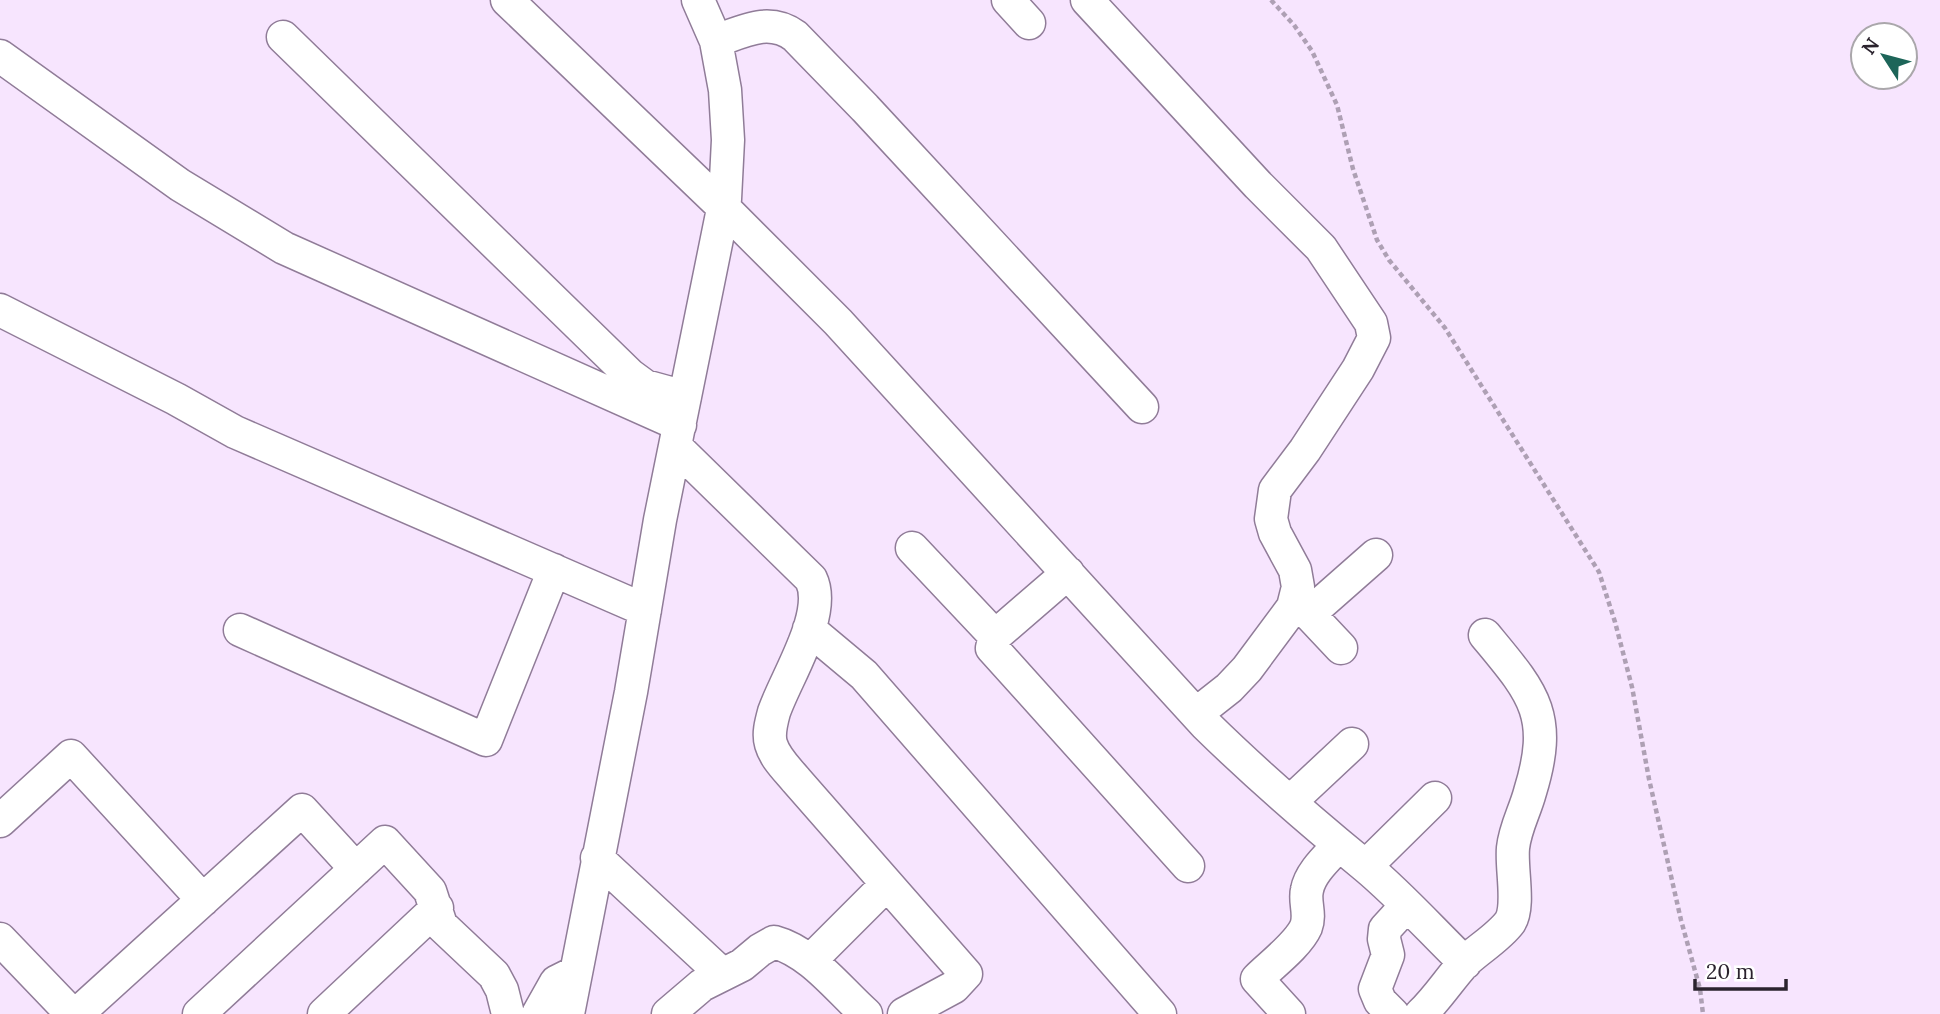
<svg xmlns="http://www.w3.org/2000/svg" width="1940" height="1014" font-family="Lora,serif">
	<rect width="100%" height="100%" fill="#f7e5fe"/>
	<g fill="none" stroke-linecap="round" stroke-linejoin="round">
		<defs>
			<path id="minor" d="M507,0l216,207 115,115 367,402c51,50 105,97 160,142 35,29 67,65 100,97
				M1008,0l21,23
				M1087,0l171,185 63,63 50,75 3,15 -16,31 -53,81 -30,40 -4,29 4,14 20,37 3,17 -5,20 -46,62 -18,19 -33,26
				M283,37l347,338 15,11 40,11
				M716,41c28,-10 53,-24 79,-5l70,72 277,299
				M0,56l180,129 104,63 396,177
				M0,310l176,89 59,33 410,178
				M675,446l136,133c17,35 -25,98 -37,133 -3,11 -6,22 -3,32 4,14 16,25 25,36l170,194 -12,13 -50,27
				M912,548l83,88
				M1068,573l-73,63 -3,12 196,218
				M1293,607l16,7 32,34
				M1309,614l67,-59
				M809,629l55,46 296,339
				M240,630l246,110 68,-170
				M1290,802l62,-58
				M0,821l71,-65 132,144
				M597,858l125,116
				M1366,866l69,-68
				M0,939l72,75
				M810,961l77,-77
				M77,1014l225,-204 54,59
				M199,1014l186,-172 45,49 11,34 53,50 8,15 6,24
				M324,1014l113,-106
				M538,1014l18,-32 20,-10
				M568,1014l63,-322 29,-172 65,-321 3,-59 -3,-50 -9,-49 -18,-41
				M668,1014l34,-29 40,-20 18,-15 14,-8c37,10 64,47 92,72
				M1289,1014l-32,-35c14,-14 41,-34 49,-52 5,-13 -2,-25 1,-37 3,-17 20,-32 31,-44
				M1393,1014l-13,-13 -5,-12 13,-34 -4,-16 1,-10 21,-23
				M1421,1014c17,-16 29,-36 45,-53 14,-13 33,-24 44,-39 10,-16 1,-53 3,-74 2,-20 12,-37 17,-56 24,-78 3,-99 -45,-157"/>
		</defs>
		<use href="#minor" stroke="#907c98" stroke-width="35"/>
		<path stroke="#aea0b4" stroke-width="4.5" stroke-dasharray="5 3.5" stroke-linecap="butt" d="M1271,0l23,25 18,26 25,54 16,64 24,71 12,20 56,68 154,244 16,50 17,65 17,92 32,141 19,69 3,25"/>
		<use href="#minor" stroke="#fff" stroke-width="32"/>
	</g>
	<g transform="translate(1884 56) rotate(306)"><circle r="33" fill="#ffffff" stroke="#aaa7ab" stroke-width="2"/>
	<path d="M0-5L12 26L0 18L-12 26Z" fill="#1d6559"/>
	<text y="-10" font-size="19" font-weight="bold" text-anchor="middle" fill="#2b232e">N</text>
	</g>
	<path d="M1695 979v10h91v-10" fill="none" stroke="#2b232e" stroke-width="3.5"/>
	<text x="1706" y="979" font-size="21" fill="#2b232e" stroke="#ffffff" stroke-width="5" paint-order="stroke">20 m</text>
</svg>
